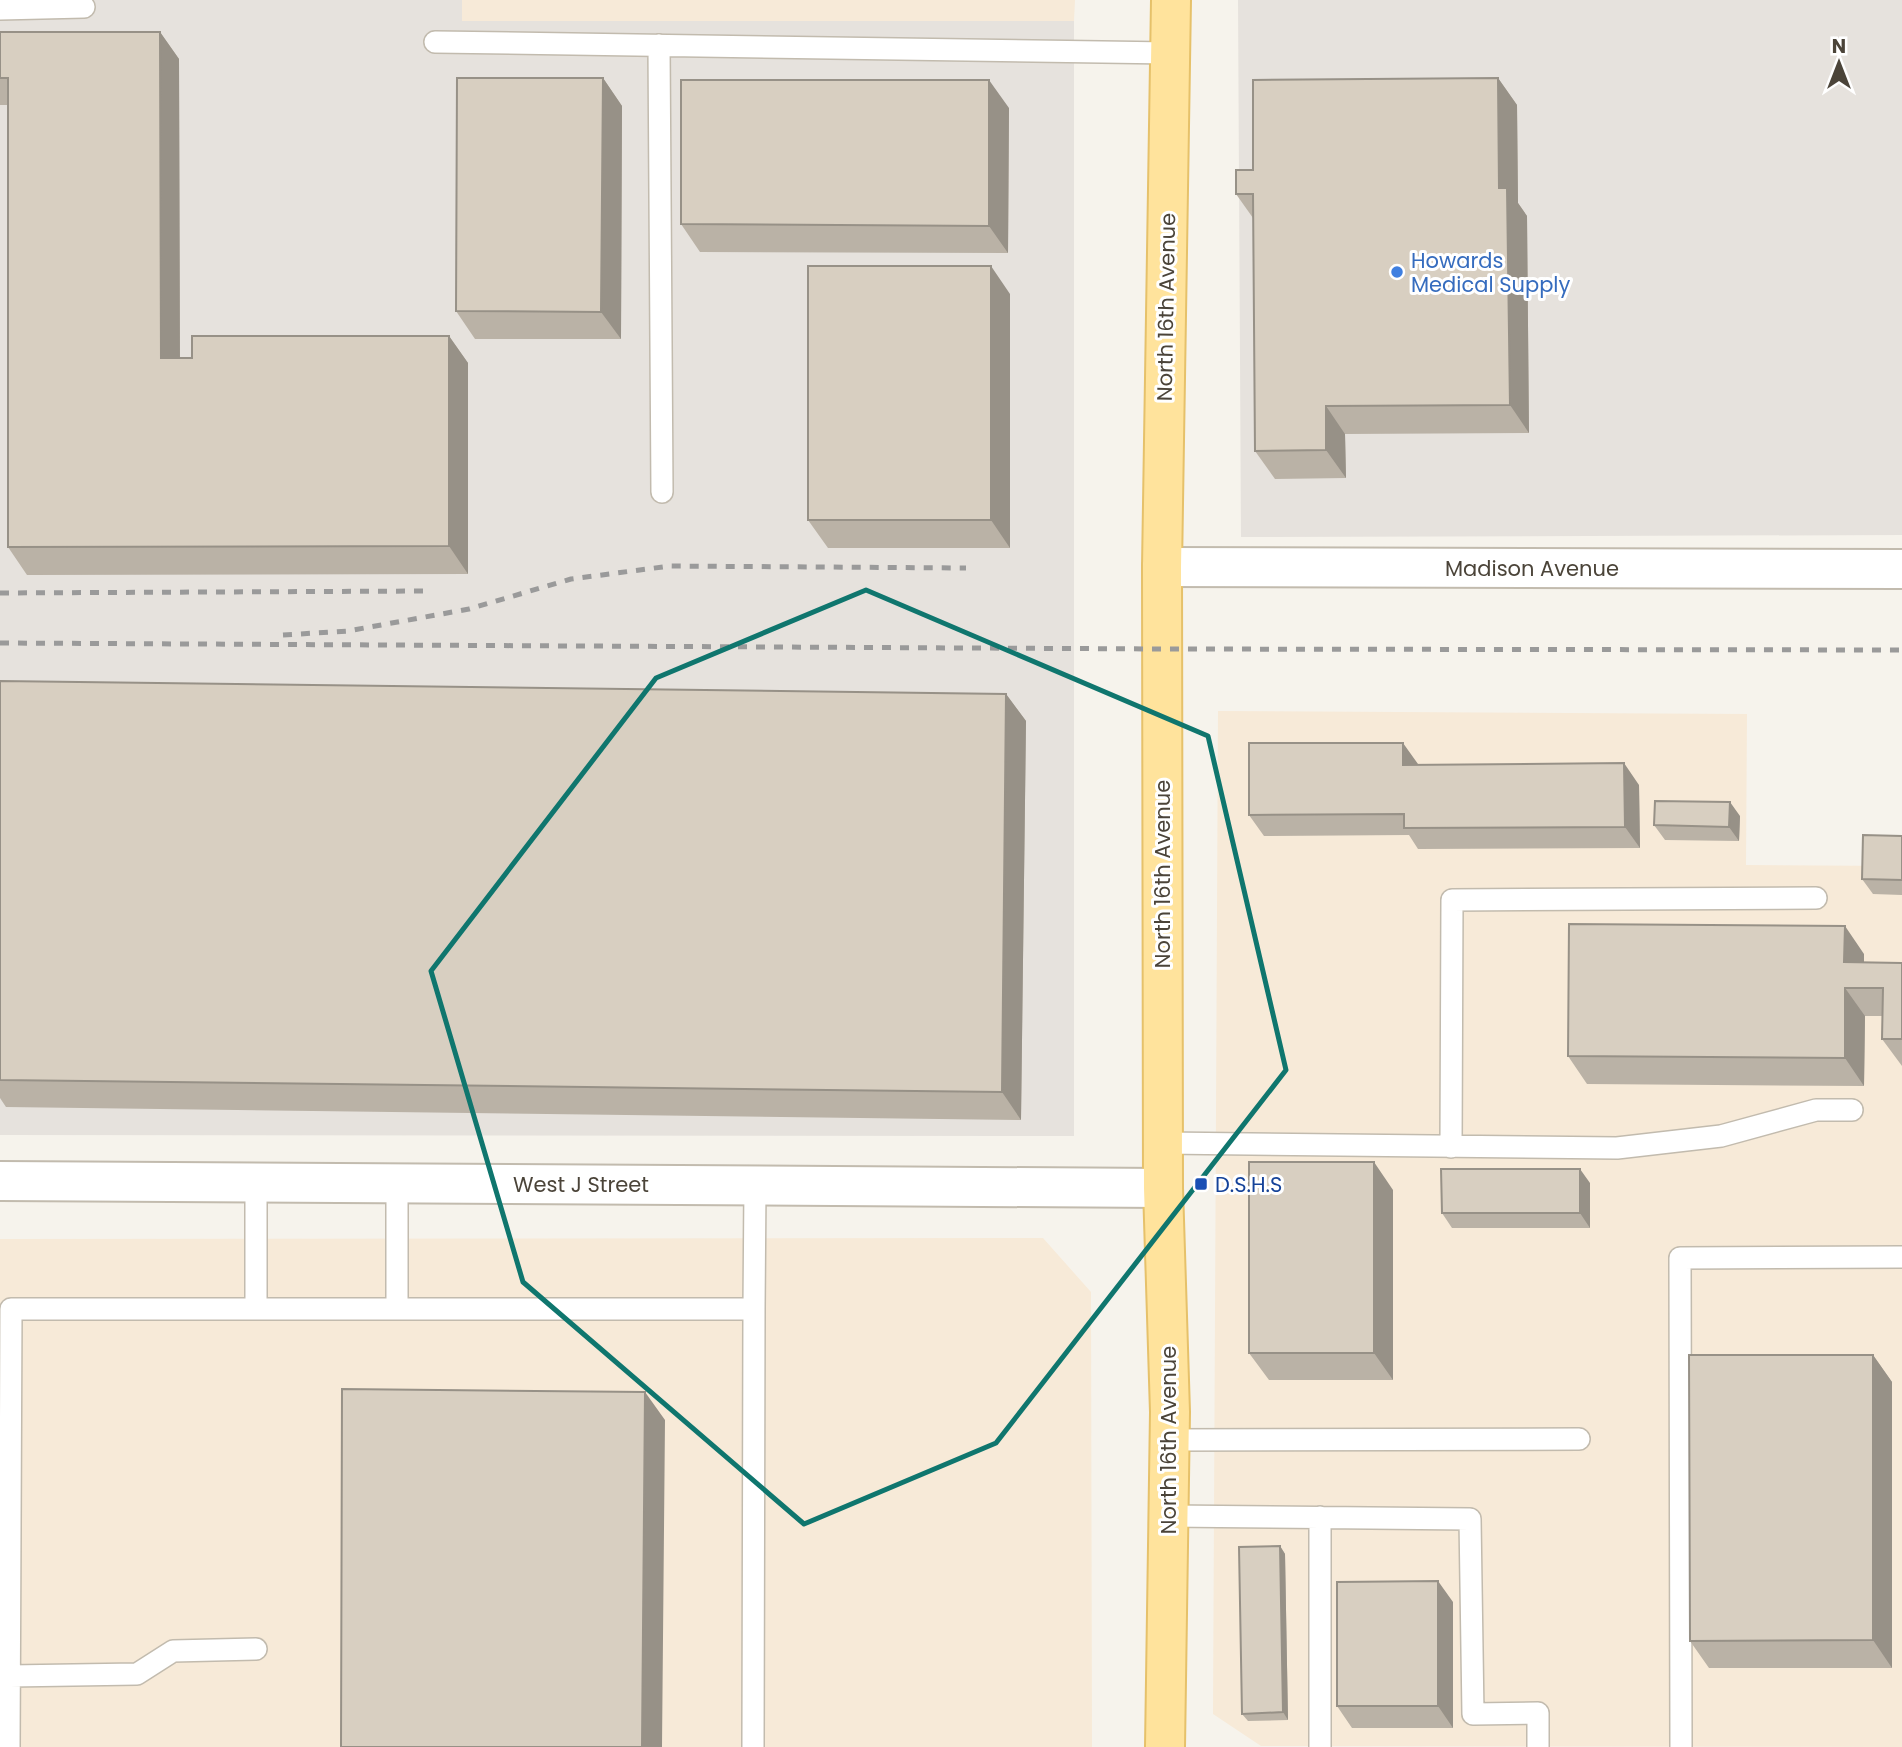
<svg xmlns="http://www.w3.org/2000/svg" width="1902" height="1747" font-family="Poppins,sans-serif">
	<rect width="100%" height="100%" fill="#f6f3ec"/>
	<path fill="#f7ead8" d="M462,0h613l-1,21h-612z
		M1218,711l529,3 -1,151 156,1v881l-641,-1 -48,-32z
		M1043,1238l48,54 1,455h-1092v-508z"/>
	<path fill="#e6e2dd" d="M0,0h462v21h612v1115l-1074,-1z
		M1238,0h664v535l-661,2z"/>
	<g fill="none" stroke-linecap="round" stroke-linejoin="round">
		<defs>
			<path id="lane" d="M0,9l84,-2
				M435,42l735,11
				M659,45l3,447
				M1163,1143l454,5 104,-12 95,-26h36
				M1451,1147l1,-247 364,-2
				M397,1183v126
				M256,1309v-127
				M754,1309l1,-123
				M1169,1440l410,-1
				M1168,1516l302,3 3,195 65,-1v34
				M1320,1517v230
				M10,1676l127,-2 36,-23 83,-2
				M9,1747l2,-438h743l-1,438
				M1681,1747l-1,-489 222,-1"/>
			<path id="street" d="M1162,567l740,2
				M0,1181l1163,7"/>
			<path id="primary" d="M1165,1747l5,-335 -7,-224 -1,-621 9,-567"/>
		</defs>
		<use href="#lane" stroke="#c2bbae" stroke-width="24"/>
		<use href="#street" stroke="#c2bbae" stroke-width="42"/>
		<use href="#primary" stroke="#e6c16a" stroke-width="42"/>
		<use href="#lane" stroke="#fff" stroke-width="21"/>
		<use href="#street" stroke="#fff" stroke-width="38"/>
		<use href="#primary" stroke="#ffe39c" stroke-width="38"/>
		<path stroke="#9a9a9a" stroke-width="5" stroke-dasharray="9 9" stroke-linecap="butt" d="M0,593l425,-2
			M283,635l65,-4 121,-22 102,-30 99,-13 296,2
			M0,643l1162,6 740,1"/>
	</g>
	<path fill="#bab2a6" d="M0,32h160l19,27 1,299h12l257,-22 19,27v211l-441,1 -19,-28v-442h-8z
		M603,78l19,28 -1,233h-146l-19,-28z
		M1498,78l19,27 1,98 9,13 2,217 -184,1 1,44 -71,1 -20,-28 -2,-233 -17,-24 17,-24z
		M1009,108l-1,145 -308,-1 -19,-28z
		M1010,294v254h-182l-20,-28z
		M0,681l1006,13 20,27 -5,399 -1015,-13 -6,-9z
		M1418,764l221,21 1,63 -222,1 -9,-14 -145,1 -15,-21z
		M1740,816l-1,25 -74,-1 -11,-15z
		M1902,836v59l-29,-1 -11,-15z
		M1864,954v8l38,1v103l-20,-27v-23h-17l-1,70 -277,-2 -19,-28z
		M1590,1183v45h-138l-10,-15z
		M1393,1190v190h-124l-20,-27z
		M1873,1355l19,27v286h-183l-19,-27z
		M1280,1546l5,8 3,166 -40,1 -6,-7z
		M1453,1602v126h-101l-15,-22z"/>
	<path fill="#979187" d="M160,32l19,27 1,327 -19,-28z
		M603,78l19,28 -1,233 -20,-27z
		M1498,78l19,27 1,98 9,13 2,217 -19,-28 -11,-217z
		M989,80l20,28 -1,145 -19,-27z
		M991,266l19,28v254l-19,-28z
		M449,336l19,27v211l-19,-28z
		M1326,406l19,28 1,44 -20,-28z
		M1006,694l20,27 -5,399 -19,-28z
		M1403,743l15,21v22l-15,-21z
		M1624,763l15,22 1,63 -15,-21z
		M1730,802l10,14 -1,25 -10,-14z
		M1845,926l19,28v34l-20,-26z
		M1845,988l20,28 -1,70 -19,-28z
		M1374,1162l19,28v190l-19,-27z
		M1580,1169l10,14v45l-10,-15z
		M1873,1355l19,27v286l-19,-28z
		M645,1392l20,28 -3,327h-20z
		M1280,1546l5,8 3,166 -5,-8z
		M1438,1581l15,21v126l-15,-22z"/>
	<path fill="#d8cfc1" stroke="#979187" stroke-width="2" d="M0,32h160l1,326h31v-22h257v210l-441,1v-469h-8z
		M457,78h146l-2,234 -145,-1z
		M1498,78l1,110h8l3,217 -184,1v44l-71,1 -2,-257h-17v-24h17v-90z
		M681,80h308v146l-308,-2z
		M808,266h183v254h-183z
		M0,681l1006,13 -4,398 -1002,-12z
		M1249,743h154v22l221,-2 1,64 -221,1v-14l-155,1z
		M1655,801l75,1 -1,25 -75,-2z
		M1863,835l39,1v44l-40,-1z
		M1569,924l276,2 -1,36 58,1v76h-20l1,-51h-38v70l-277,-2z
		M1249,1162h125v191h-125z
		M1441,1169h139v44h-138z
		M1689,1355h184v285l-183,1z
		M342,1389l303,3 -3,355h-301z
		M1280,1546l3,166 -41,2 -3,-167z
		M1438,1581v125h-101v-124z"/>
	<path fill="none" stroke="#0f766e" stroke-width="5" stroke-linejoin="round" d="M866,590l342,146 78,334 -290,373 -192,81 -281,-242 -92,-311 225,-293z"/>
	<circle fill="#3f7fe0" stroke="#fff" stroke-width="2.5" cx="1397" cy="272" r="7"/>
	<rect fill="#1a4fb4" stroke="#fff" stroke-width="2.5" x="1194" y="1177" width="14" height="14" rx="3.5"/>
	<g text-anchor="middle" dominant-baseline="central" stroke-width="6" stroke-linejoin="round" paint-order="stroke">
		<g font-size="21" fill="#366cbe" stroke="#fff" text-anchor="start">
			<text x="1411" y="260">Howards<tspan x="1411" dy="24">Medical Supply</tspan></text>
		</g>
		<g font-size="21" fill="#4b4439" stroke="#fff">
			<text transform="translate(1166 307) rotate(-89)">North 16th Avenue</text>
			<text x="1532" y="568">Madison Avenue</text>
			<text transform="translate(1162 874) rotate(-90)">North 16th Avenue</text>
			<text x="581" y="1184">West J Street</text>
			<text transform="translate(1168 1440) rotate(-90)">North 16th Avenue</text>
		</g>
		<g font-size="21" fill="#164399" stroke="#fff" text-anchor="start">
			<text x="1215" y="1184">D.S.H.S</text>
		</g>
	</g>
	<g transform="translate(1839 63)" stroke="#ffffff" stroke-width="5" paint-order="stroke">
	<path d="M0-5L12 26L0 18L-12 26Z" fill="#4b4439"/>
	<text y="-10" font-size="19" font-weight="bold" text-anchor="middle" fill="#4b4439">N</text>
	</g>
</svg>
